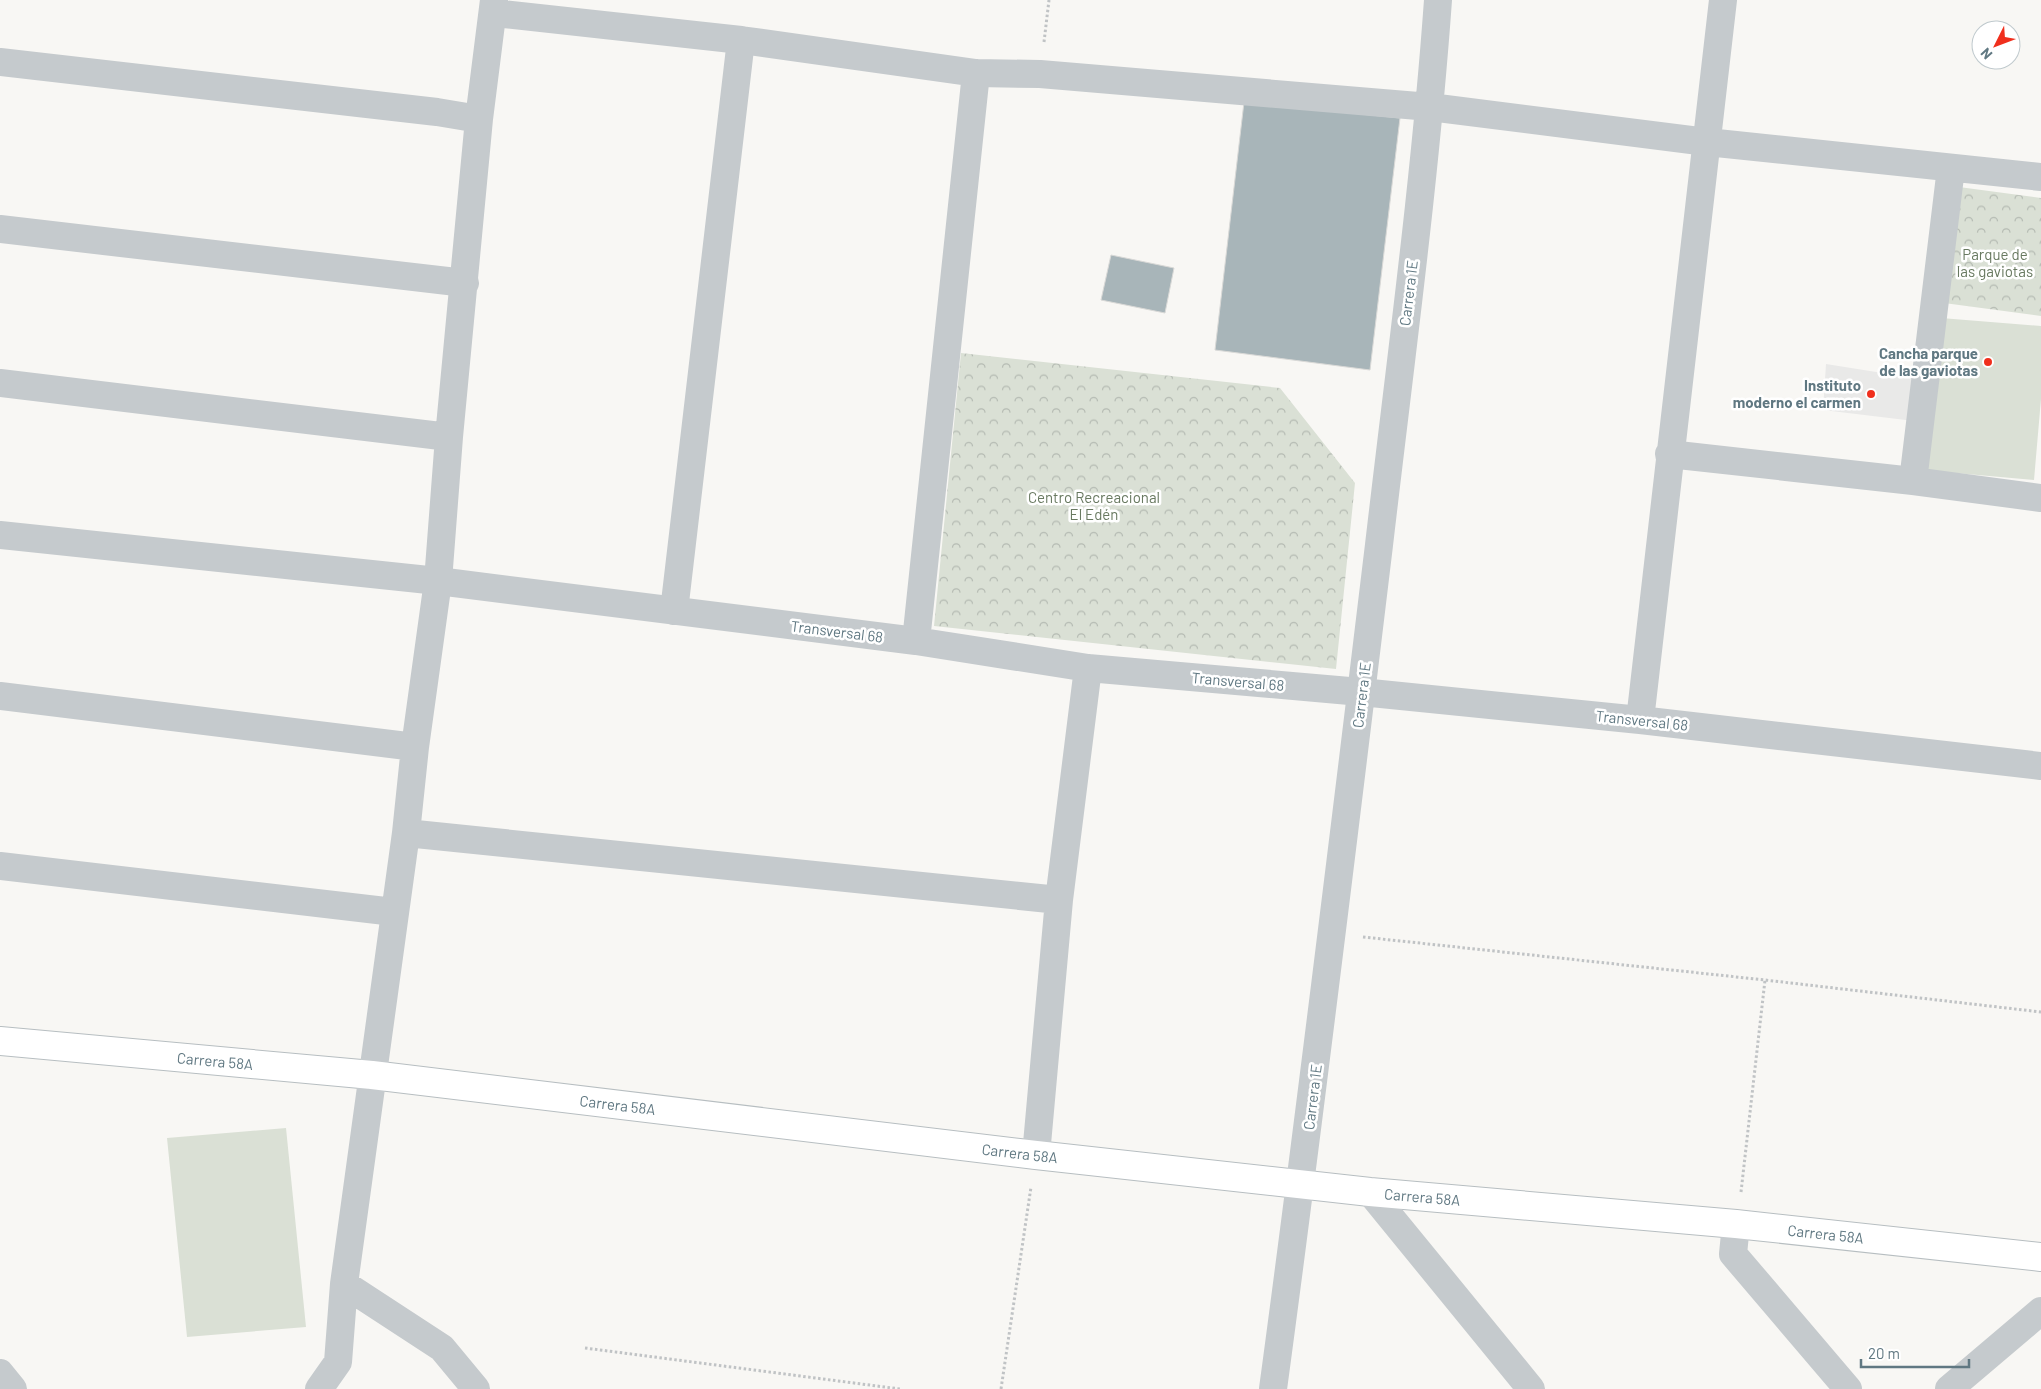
<svg xmlns="http://www.w3.org/2000/svg" width="2041" height="1389" font-family="Barlow,sans-serif">
	<defs>
		<pattern id="forest-crowns" width="20" height="18" patternUnits="userSpaceOnUse" patternTransform="scale(1.25)"><rect width="20" height="18" fill="#dae0d5"/><path d="M2 6a3 3 0 1 1 6 0M12 15a3 3 0 1 1 6 0" fill="none" stroke="#b4bab2"/></pattern>
	</defs>
	<rect width="100%" height="100%" fill="#f8f7f4"/>
	<path fill="#e9e9e8" d="M1826,364l94,15 -6,42 -91,-11z"/>
	<path fill="#dae0d5" d="M1941,318l100,8v73l-7,81 -112,-10z
		M286,1128l20,199 -119,10 -20,-199z"/>
	<path fill="url(#forest-crowns)" d="M1959,187l82,11v118l-97,-13z
		M961,353l319,35 75,95 -19,186 -402,-43z"/>
	<path fill="#a8b5b9" stroke="#d9d9d7" d="M1244,102l156,16 -30,252 -155,-20z
		M1111,255l63,13 -9,45 -64,-13z"/>
	<g fill="none" stroke-linecap="round" stroke-linejoin="round">
		<defs>
			<g id="secondary">
				<path id="s1" d="M0,1041l372,34 664,80 334,37 366,32 305,33"/>
			</g>
		</defs>
		<use href="#secondary" stroke="#b7bec1" stroke-width="30"/>
		<path stroke="#c0c3c5" stroke-width="3" stroke-dasharray="2.5 2.5" stroke-linecap="butt" d="M1044,42l5,-42
			M1363,937l402,43 276,32
			M1741,1192l24,-212
			M585,1348l315,41
			M1001,1389l30,-202"/>
		<path stroke="#c5cacd" stroke-width="28" d="M494,13l247,27 235,33 64,1 390,33 277,35 334,35
			M0,62l437,50 42,7
			M0,229l465,54
			M0,383l449,54
			M1669,454l244,27 128,17
			M1913,481l38,-313
			M0,535l438,46 478,60 172,27 273,24 279,28 401,46
			M674,611l67,-571
			M916,641l60,-568
			M0,696l415,51
			M1640,720l83,-720
			M406,833l653,67
			M0,866l394,46
			M1036,1155l23,-255 29,-232
			M1370,1192l161,197
			M1736,1224l-3,30 115,135
			M344,1284l98,64 34,41
			M0,1373l13,16
			M319,1389l19,-27 6,-78 62,-451 9,-86 23,-166 11,-144 30,-318 15,-119
			M1273,1389c38,-281 72,-562 106,-844 21,-181 46,-363 59,-545
			M1949,1389l92,-78"/>
		<use href="#secondary" stroke="#fff" stroke-width="28"/>
	</g>
	<g fill="#f02f1d" stroke="#fff" stroke-width="2">
		<circle cx="1988" cy="362" r="5"/>
		<circle cx="1871" cy="394" r="5"/>
	</g>
	<g text-anchor="middle" dominant-baseline="central" stroke-width="5" stroke-linejoin="round" paint-order="stroke">
		<g font-size="15" fill="#687960" stroke="#fff">
			<text x="1995" y="254">Parque de<tspan x="1995" dy="17">las gaviotas</tspan></text>
			<text x="1094" y="497">Centro Recreacional<tspan x="1094" dy="17">El Edén</tspan></text>
		</g>
		<g font-size="15" fill="#607882" stroke="#fff">
			<text transform="translate(1408 293) rotate(-83)">Carrera 1E</text>
			<text transform="translate(837 631) rotate(7)">Transversal 68</text>
			<text transform="translate(1238 681) rotate(5)">Transversal 68</text>
			<text transform="translate(1361 695) rotate(-83)">Carrera 1E</text>
			<text transform="translate(1642 720) rotate(6)">Transversal 68</text>
			<text stroke="none"><textPath href="#s1" startOffset="216">Carrera 58A</textPath></text>
			<text transform="translate(1312 1097) rotate(-83)">Carrera 1E</text>
			<text stroke="none"><textPath href="#s1" startOffset="621">Carrera 58A</textPath></text>
			<text stroke="none"><textPath href="#s1" startOffset="1026">Carrera 58A</textPath></text>
			<text stroke="none"><textPath href="#s1" startOffset="1431">Carrera 58A</textPath></text>
			<text stroke="none"><textPath href="#s1" startOffset="1836">Carrera 58A</textPath></text>
		</g>
		<g font-size="15" font-weight="bold" fill="#607882" stroke="#fff" text-anchor="end">
			<text x="1978" y="353">Cancha parque<tspan x="1978" dy="17">de las gaviotas</tspan></text>
			<text x="1861" y="385">Instituto<tspan x="1861" dy="17">moderno el carmen</tspan></text>
		</g>
	</g>
	<g transform="translate(1996 45) rotate(228)"><circle r="24" fill="#ffffff" stroke="#bfc9cd"/>
	<path d="M0-4L9 19L0 12L-9 19Z" fill="#f02f1d"/>
	<text y="-8" font-size="14" font-weight="bold" text-anchor="middle" fill="#607882">N</text>
	</g>
	<path d="M1861 1359v8h108v-8" fill="none" stroke="#607882" stroke-width="2.5"/>
	<text x="1868" y="1359" font-size="15" fill="#607882" stroke="#ffffff" stroke-width="4" paint-order="stroke">20 m</text>
</svg>
